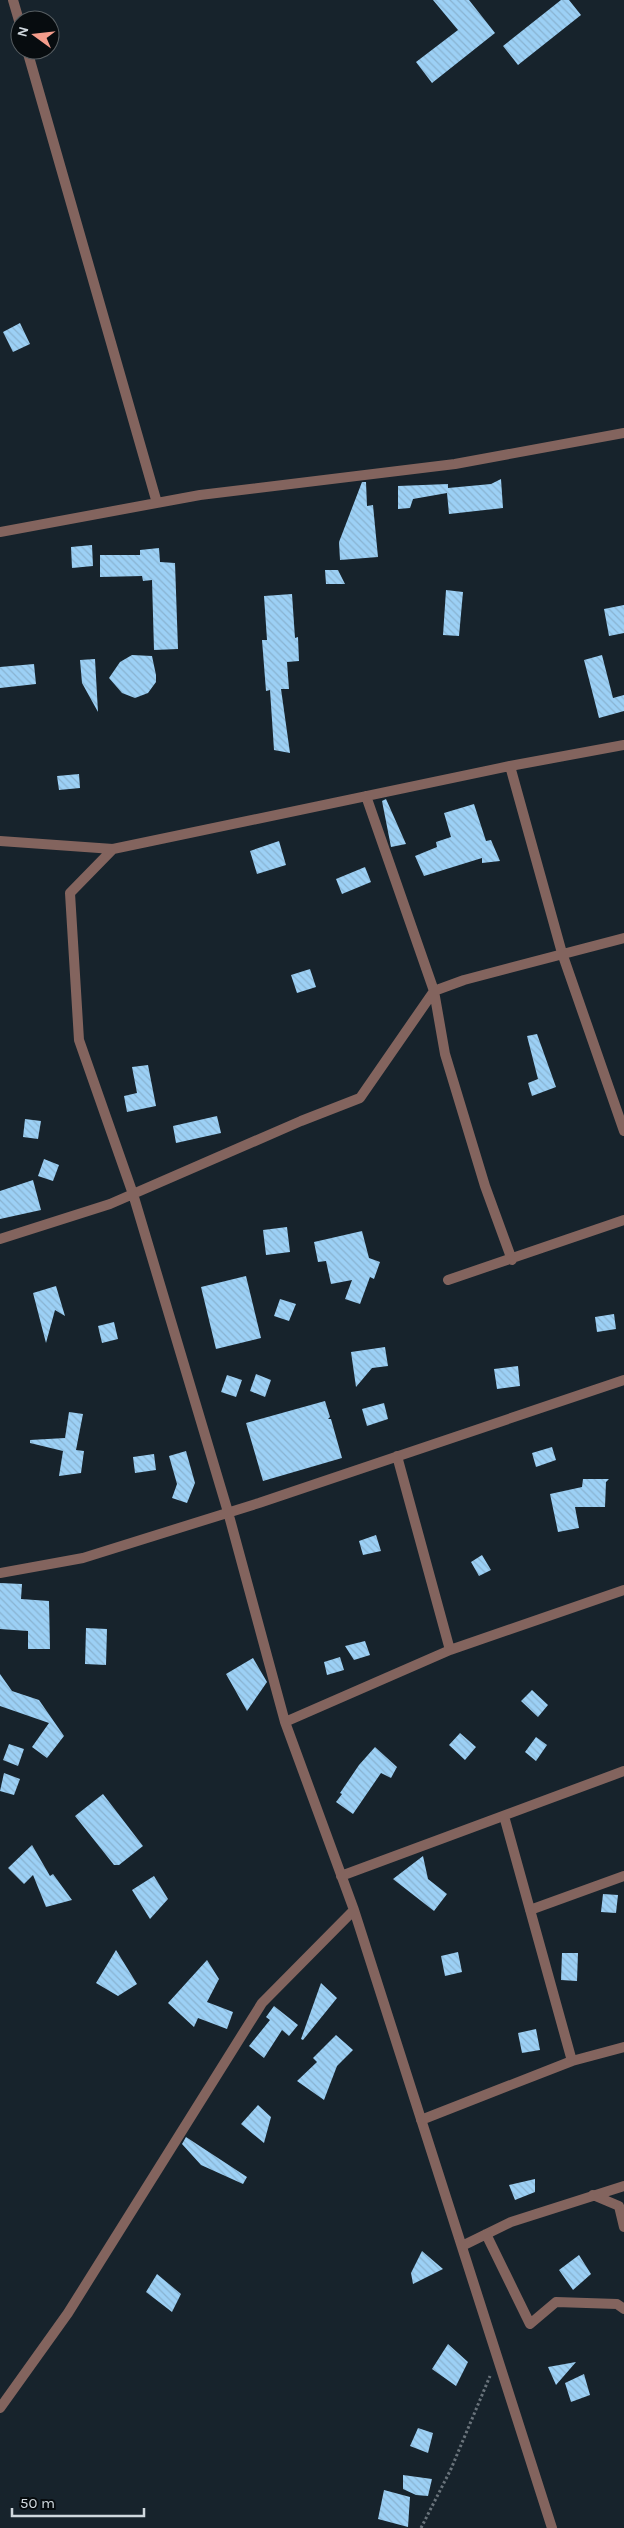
<svg xmlns="http://www.w3.org/2000/svg" width="624" height="2528" font-family="Karla,sans-serif">
	<defs>
		<pattern id="building-back-hatch" width="6" height="6" patternUnits="userSpaceOnUse" patternTransform="scale(1.25)"><rect width="6" height="6" fill="#9cd0f5"/><path d="M-1 5l2 2M0 0l6 6M5-1l2 2" fill="none" stroke="#89b3d1"/></pattern>
	</defs>
	<rect width="100%" height="100%" fill="#17232c"/>
	<path fill="url(#building-back-hatch)" d="M433,0h36l26,33 -63,50 -16,-21 42,-32z
		M561,0h8l12,15 -63,50 -15,-19z
		M20,323l10,21 -17,8 -10,-20z
		M501,479l2,29 -54,6 -2,-21 -34,6 -3,9 -12,1v-23l50,-2v4l43,-4z
		M362,482h4l1,24 6,-1 5,52 -38,3 -1,-18z
		M92,545l1,21 -21,2 -1,-21z
		M159,548l1,14 15,1 3,86 -24,1 -2,-70 -9,1 -1,-5 -42,1v-22h40v-5z
		M325,570h13l7,14h-19z
		M446,590l17,2 -4,44 -16,-1z
		M292,594l3,44 3,-1 1,24 -12,1 2,27h-8l9,64 -16,-3 -4,-60 -4,1 -4,-51h5l-3,-44z
		M624,605v28l-15,3 -5,-27z
		M132,655l20,1 4,19v7l-8,11 -13,5 -13,-5 -13,-15 11,-16z
		M602,655l11,43 11,-3v16l-25,7 -15,-58z
		M95,659l3,53 -16,-29 -2,-23z
		M34,664l2,20 -36,4v-21z
		M79,774l1,14 -21,2 -2,-14z
		M386,799l20,45 -15,3 -9,-46z
		M474,804l12,37 5,-1 9,21 -18,2v-5l-58,18 -9,-20 22,-9 -1,-5 15,-5 -7,-24z
		M279,841l7,24 -29,9 -7,-23z
		M365,867l6,15 -29,12 -6,-15z
		M310,969l6,18 -19,6 -6,-18z
		M537,1034l19,53 -24,9 -4,-13 10,-4 -11,-43z
		M148,1065l8,41 -29,6 -3,-16 13,-3 -5,-26z
		M217,1116l4,17 -45,10 -3,-17z
		M25,1119l16,2 -3,18 -15,-2z
		M44,1159l15,6 -6,16 -15,-5z
		M33,1180l8,30 -41,9v-28z
		M287,1227l3,25 -24,3 -3,-25z
		M362,1231l7,27 11,4 -6,17 -4,-2 -10,27 -15,-5 7,-19 -21,4 -5,-23 -8,1 -4,-20z
		M246,1276l15,62 -45,11 -15,-62z
		M56,1286l9,30 -10,-6 -9,33 -13,-50z
		M280,1299l16,5 -7,17 -15,-5z
		M614,1314l2,15 -19,3 -2,-15z
		M114,1322l4,17 -16,4 -4,-17z
		M385,1347l3,19 -16,2 -16,19 -5,-35z
		M518,1366l2,20 -23,3 -3,-20z
		M256,1374l15,6 -6,17 -15,-6z
		M227,1375l15,5 -6,17 -15,-5z
		M325,1401l5,16 -2,2h3l11,39 -79,23 -17,-58z
		M384,1403l4,16 -21,7 -5,-17z
		M69,1412l14,2 -7,36 8,1 -3,22 -22,3 4,-25 -33,-8v-3l35,-2z
		M552,1447l4,13 -20,7 -4,-14z
		M186,1451l9,32 -8,20 -15,-5 5,-14 -8,-28z
		M154,1454l2,16 -21,3 -2,-16z
		M583,1479h26l-3,3 -1,25h-30l4,21 -21,4 -8,-38 32,-7z
		M376,1535l5,16 -18,4 -4,-14z
		M482,1555l9,15 -12,6 -8,-14z
		M0,1583l22,1 -1,15 28,2 1,48h-22v-18l-28,-2z
		M86,1628l21,1 -1,36 -21,-1z
		M365,1641l5,14 -16,5 -9,-14z
		M340,1657l4,13 -17,5 -3,-13z
		M253,1658l14,24 -20,29 -21,-37z
		M0,1674l12,17 27,9 25,36 -17,22 -15,-11 17,-24 -49,-17z
		M532,1690l16,15 -10,12 -17,-16z
		M460,1733l16,14 -11,13 -16,-15z
		M536,1737l11,8 -11,16 -11,-9z
		M9,1744l15,5 -6,17 -15,-6z
		M375,1747l22,20 -6,11 -10,-5 -28,41 -17,-12 6,-8 -2,-1 19,-28z
		M4,1773l16,6 -6,16 -14,-4z
		M103,1794l40,52 -24,19h-5l-39,-49z
		M32,1845l18,31 3,-2 19,26 -26,7 -13,-32 -9,9 -16,-16z
		M423,1856l5,23 19,15 -13,17 -41,-32z
		M154,1876l14,23 -18,20 -18,-29z
		M603,1894l15,1 -2,18 -15,-1z
		M116,1950l21,34 -19,12 -22,-13z
		M458,1952l4,20 -17,4 -4,-20z
		M562,1953h16l-1,28 -16,-1z
		M207,1960l12,19 -12,23 26,10 -6,17 -29,-11 -4,9 -26,-24z
		M321,1983l16,15 -34,42 -2,-1z
		M274,2006l24,19 -9,11 -7,-6 -18,28 -15,-12 21,-26 -4,-3z
		M536,2029l4,21 -18,3 -4,-20z
		M336,2035l17,15 -16,16 -13,34 -27,-19 20,-19 -4,-4z
		M258,2105l13,12 -7,26 -23,-19z
		M186,2137l61,40 -4,7 -42,-19 -19,-21z
		M535,2179v13l-20,8 -6,-15z
		M422,2251l21,18 -30,15 -2,-11z
		M579,2255l12,19 -18,16 -14,-20z
		M157,2274l24,20 -9,18 -26,-20z
		M448,2344l20,18 -12,24 -24,-17z
		M576,2362l-20,23 -8,-18z
		M584,2374l6,21 -19,7 -6,-19z
		M418,2428l15,5 -5,20 -18,-7z
		M403,2475l29,4 -4,17 -12,-1 -13,-6z
		M384,2490l26,7 -2,30 -30,-8z"/>
	<g fill="none" stroke-linecap="round" stroke-linejoin="round">
		<path stroke="#69737b" stroke-width="3" stroke-dasharray="2.5 2.5" stroke-linecap="butt" d="M421,2528l30,-59 39,-93"/>
		<path stroke="#83645e" stroke-width="10" d="M13,0l7,24
			M27,50l130,453
			M0,532l200,-37 255,-31 169,-31
			M510,766l52,187 62,178
			M366,796l68,195 11,63 40,132 27,74
			M0,841l113,8 -43,44 9,147 54,154 95,318 57,210 69,188 198,618
			M113,849l397,-83 114,-21
			M0,1239l110,-35 191,-83 59,-23 74,-107 30,-11 160,-42
			M448,1280l176,-60
			M397,1456l53,194 174,-60
			M0,1573l83,-15 176,-55 365,-123
			M285,1722l165,-72
			M341,1876l283,-105
			M530,1910l94,-34
			M572,2061l52,-14
			M421,2120l151,-59 -68,-245
			M593,2195l26,11 5,21
			M486,2234l44,90 26,-22 61,2 7,5
			M462,2246l49,-24 113,-36
			M0,2408l68,-95 194,-310 92,-93"/>
	</g>
	<g transform="translate(35 35) rotate(285)"><circle r="24" fill="#070c0f" stroke="#575e62"/>
	<path d="M0-4L9 19L0 12L-9 19Z" fill="#f49d8c"/>
	<text y="-8" font-size="14" font-weight="bold" text-anchor="middle" fill="#d0d8de">N</text>
	</g>
	<path d="M12 2508v8h132v-8" fill="none" stroke="#d0d8de" stroke-width="2.5"/>
	<text x="20" y="2508" font-size="15" fill="#d0d8de" stroke="#070c0f" stroke-width="4" paint-order="stroke">50 m</text>
</svg>
